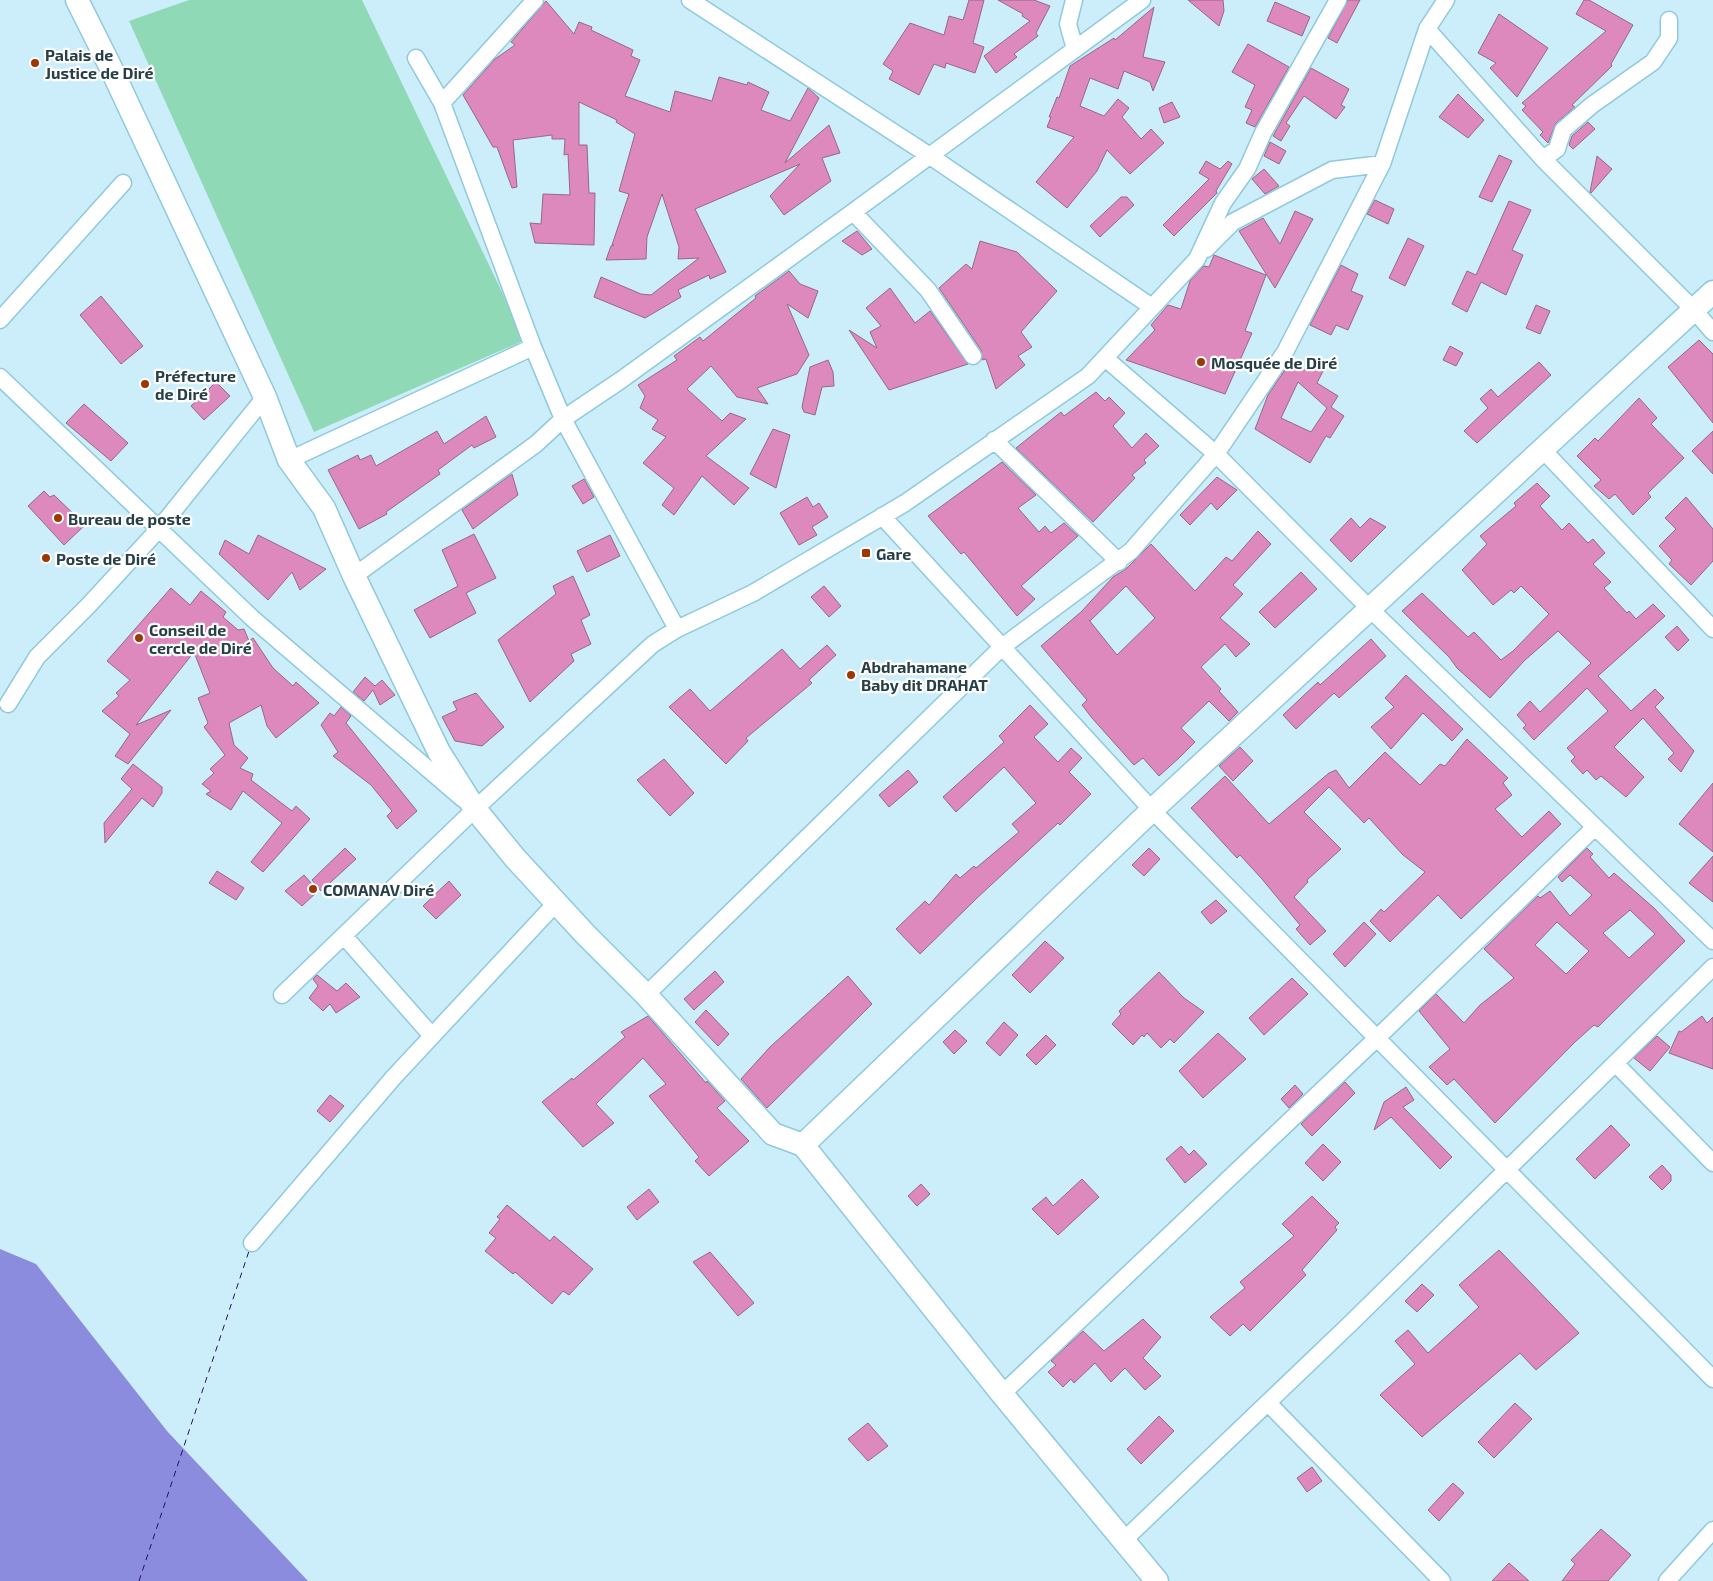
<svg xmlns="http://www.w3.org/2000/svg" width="1713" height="1581" font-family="'Exo 2',sans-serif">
	<rect width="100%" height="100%" fill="#cceefb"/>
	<path fill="#90d9b6" d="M189,0h173l163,340 -211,92 -185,-411z"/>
	<path fill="#8b8cde" d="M0,1249l36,15 131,167 141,150h-308z"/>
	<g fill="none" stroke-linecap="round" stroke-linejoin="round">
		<path stroke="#270f71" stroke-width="1" stroke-dasharray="6 5" stroke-linecap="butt" d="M139,1581l110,-330"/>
	</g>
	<path fill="#dd89bd" stroke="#946983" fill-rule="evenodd" d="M969,0h15l-11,43 11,4 -9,26 -29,-10 -1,5 -11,-4 -15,31 -30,-16 4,-8 -10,-7 27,-41 34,12 5,-19 14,4z
		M998,0h36l16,6 -14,27 2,3 -24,18 3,3 -21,16 -12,-17 46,-35 -8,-5 1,-2z
		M1188,0h35l1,11 -5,15z
		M1348,0h12l-23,43 -9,-5z
		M1584,0h5l44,25 -22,39 1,2 -40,39 3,2 -19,16 -8,20 -8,-8 3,-3 -21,-22 4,-4 -4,-3 84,-72 -30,-17z
		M546,1l28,33 5,-12 13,5 -1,3 42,20 -2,6 9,4 -15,36 45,16 5,-21 37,10 7,-24 28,8 1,-3 21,10 -8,18 29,11 18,-33 11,10 -34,65 44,-38 11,28 -18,5 9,23 -47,34 -14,-19 30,-32 -105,45 31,63 -16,7 -1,-4 -31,15 3,7 -36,21 -51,-21 7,-20 40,17 10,1 48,-37 -21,1 1,-12 -17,-53 -15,43 -1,22 -40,1 5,-14 3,-1h-2l17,-51 -10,-3 16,-57 -19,-12 1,-2 -38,-18v43h8l2,48h6l-1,52 -59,-2 -5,-20 11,1 2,-30 27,1 -2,-41 -4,1 1,-16h-13v-4l-39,5 4,47 -5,1 -15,-41h-4l-30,-52 32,-36 20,-14 -4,-3z
		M1275,2l35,15 -8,19 -35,-15z
		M1154,7l-11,50 22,5 -12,29 -3,-9 -26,-11 -6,18 -28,-11 -10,28 24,10 14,-17 11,9 -7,9 19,22 10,-10 13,14 -34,31 -23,-24 -10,21 -30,37 -31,-26 38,-45 -27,-10 4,-10h-2l8,-20 2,1 11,-32 44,-28 1,2z
		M1499,14l49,34 -31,49 -27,-29 6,-5 -18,-10z
		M1248,44l41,23 -34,60 -9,-4 6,-13 -7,-3 10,-22 -23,-13z
		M1311,68l38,21 -8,16 4,2 -9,12 -32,-23 -18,27 4,3 -9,15 -8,-5z
		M1458,94l26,26 -16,18 -29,-21z
		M1172,102l8,15 -16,6 -5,-15z
		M1588,122l7,7 -22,20 -4,-4 3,-9z
		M1270,142l16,9 -7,13 -15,-8z
		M1499,155l13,6 -20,41 -13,-5z
		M1597,156l15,13 -21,24 -1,-1z
		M1206,161l14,8 8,-8 4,3 -16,27 1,2 -43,43 -11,-11 46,-46 -10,-6z
		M1264,169l15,17 -14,8 -13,-15z
		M1121,197h6l7,8 -34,32 -10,-11z
		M1375,200l19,9 -6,15 -21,-10z
		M1509,201l22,9 -19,40 11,5 -17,40 -25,-13 -14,30 -15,-8 15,-33 9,4z
		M1295,211l18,8 -38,69 -36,-57 24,-13 17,26z
		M857,231l15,18 -10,6 -20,-14z
		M1408,238l16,8 -19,40 -16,-8z
		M980,241l37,11 40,39 -36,41 11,15 -14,9 7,9 -29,24 -10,-30 -4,1 -1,-10 -42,-62 27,-24 6,5z
		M1214,255l52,20 -21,56 7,2 -27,61 -99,-34 29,-30 -4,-5 17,-20 13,4 9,-28 14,-15 5,1z
		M1341,265l17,9 -7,17 12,5 -15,34 -12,-5 -5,10 -21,-10z
		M789,271l11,13 18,7 -10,27 -21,-14 22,51 -12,19 -40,14 11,16 -31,-7 -26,-31 -24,23 35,32 8,-8 16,6 -40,37 43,32 -15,17 -32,-29 -28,39 -12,-10 12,-17 -31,-25 23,-26 -14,-8 6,-9 -18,-12 5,-12 -7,-11 39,-25 -3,-4 26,-19 3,4 53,-43 -1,-2z
		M890,288l25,35 15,-12 38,53 -79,26 -40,-60 28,18 -7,-16 11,-6 -15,-18z
		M101,296l42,50 -22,18 -41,-49z
		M1536,305l14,6 -10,23 -14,-6z
		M1699,340l14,14v69l-45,-56z
		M1450,346l13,7 -7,13 -13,-6z
		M828,360l5,12 1,14 -12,1 -7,28 -11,-3 -2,-5 8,-40z
		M1291,361l15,10 4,-8 13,8 -6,12 21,13 -7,11 13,9 -14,22 -4,-2 -16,27 -55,-34 13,-34zM1298,382l29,26 -16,24 -30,-14z
		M1539,362l12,13 -74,68 -13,-12 24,-23 -8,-9 11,-10 7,8z
		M216,382l14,14 -26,24 -13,-14z
		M1096,392l9,9 4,-4 16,16 -12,13 19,22 14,-15 13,13 -15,14 2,3 -14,12 3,3 -42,44 -77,-74 45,-36 3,4z
		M1639,398l18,20 -6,6 33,34 -36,35 3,4 -18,18 -18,-21 -6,5 -15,-13 7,-6 -24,-24 18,-18 3,3z
		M84,404l44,39 -17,18 -45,-38z
		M486,416l10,21 -22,11 -2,-3 -34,25 2,4 -54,38 1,2 -28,15 -31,-59 30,-15 2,5 11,-5 5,11 61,-35 7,13z
		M773,429l17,6 -14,53 -26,-14z
		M1713,431v43l-21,-23z
		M1002,462l34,33 -18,13 21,24 6,-6 6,7 13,-10 14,13 -57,50 14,13 -18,17 -53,-64 -3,2 -33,-38z
		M512,474l6,21 -45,34 -11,-19z
		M1217,477l20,13 -20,20 -6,-7 -21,22 -10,-10z
		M584,479l10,18 -11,7 -11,-18z
		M1537,483l13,13 -10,10 22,24 7,-7 19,20 5,-4 12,14 -12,11 18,18 -7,6 23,25 2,-2 7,8 17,-15 12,12 -67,60 33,35 24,-22 9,9 -9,9 39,44 -13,21 -13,-13 6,-6 -31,-35 -29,29 30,30 -18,20 -25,-21 -5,4 -9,-10 -4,4 -12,-13 4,-4 -8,-9 41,-37 -21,-23 -53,52 -11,-12 3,-3 -9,-10 13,-14 10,11 51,-49 -33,-32 -34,30 -34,37 -33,-30 -8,-11 -47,-46 20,-18 46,44 6,-5 27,28 12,-9 36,-37 -28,-28 -7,7 -3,-3 -18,15 -31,-35 25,-26 -7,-8 36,-30 -2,-3z
		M44,491l6,6 4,-2 31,30 -21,20 -36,-39z
		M807,497l6,10 6,-4 9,14 -16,10 5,8 -18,10 -19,-32z
		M1686,497l27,32v32l-22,24 -22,-21 3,-4 -13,-14 17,-17 -11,-11z
		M1351,518l9,10 10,-10 16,9 -35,35 -21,-22z
		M1258,531l13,13 -38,41 10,9 -23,24 30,26 -14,13 -11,-13 -24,23 20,22 -2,2 19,21 -9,9 -20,-20 -28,27 14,14 -16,16 -20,18 -16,-18 -9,7 -42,-47 -10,-13 5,-5 -46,-54 40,-34 32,-35 13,-8 25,-25 44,47 31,-34 6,4zM1126,586l29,32 -38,37 -28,-35 1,1z
		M474,534l22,44 -30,15 10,20 -46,25 -16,-28 44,-24 -16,-36z
		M258,535l68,34 -26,21 -8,-18 -24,28 -49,-46 6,-14 24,14z
		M610,535l10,21 -33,16 -10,-21z
		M1301,572l16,17 -42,39 -16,-16z
		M573,576l17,39 -9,5 10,24 -20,10 3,7 -44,41 -32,-62 58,-46 -3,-8z
		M824,586l17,20 -12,11 -18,-20z
		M171,588l19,17 11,-14 25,21 -3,5 15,13 6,-1 5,12 4,-3 20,30 20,18 3,-4 23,21 -43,35 -9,-12 -6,-21 -32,18 5,22 14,13 -8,10 13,6 -2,6 41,31 4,-5 14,13 -47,53 -12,-10 31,-39 -39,-32 -12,19 -25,-16 5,-3 -9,-7 12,-11 -4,-4 15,-14 -21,-28 4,-4 -10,-25 12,-5 -16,-41 -58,73 35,-15 -43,54 -13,-8 15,-22 -28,-23 17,-15 -3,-3 14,-13 -23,-19z
		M1677,626l12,14 -11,11 -13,-14z
		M1371,639l15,17 -47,42 -5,-5 -38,36 -13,-14 35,-33 2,3z
		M827,645l9,10 -27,25 3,3 -66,55 2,3 -22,23 -57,-57 21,-18 20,22 72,-62 18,20z
		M1406,675l57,54 -11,12 -29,-28 -32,36 -20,-22 23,-20 -9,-9z
		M365,677l10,9 7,-6 13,15 -15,10 -7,-15 -9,11 -11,-9z
		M476,693l28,34 -22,19 -27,-5 -13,-24 15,-7 -4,-8z
		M1030,705l18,19 -14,13 24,25 13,-14 11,10 -13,14 22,22 -31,31 -2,-2 -81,75 -57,56 -24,-25 29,-28 4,4 27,-31 4,4 14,-12 2,2 43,-36 -7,-8 24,-21 -32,-36 -48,45 -13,-15 61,-55 -5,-6z
		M341,707l10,9 -5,7 71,88 -20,18 -10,-13 5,-5 -21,-26 -38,-29 5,-4 -17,-27 9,-12 4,3z
		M1467,739l41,39 -5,5 9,12 -17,14 27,28 27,-26 12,13 -100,95 -23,-24 -48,47 -20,-21 11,-12 3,3 41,-40 -22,-17 -34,-37 -5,5 -35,-36 -25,25 37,37 -34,31 1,2 -14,15 32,34 -16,14 -14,-16 4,-4 -38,-46 -22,-24 -3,3 -46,-50 34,-32 44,48 60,-51 7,-3 13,18 36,-36 35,33 20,-21 5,2z
		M1240,747l13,14 -20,20 -14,-15z
		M664,759l30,34 -24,23 -33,-36z
		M133,764l29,23v6l-9,14 -11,-9 -37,45 -1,-20 28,-34 -11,-10z
		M908,770l10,12 -29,25 -10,-12z
		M1713,783v69l-34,-28z
		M345,848l11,11 -35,32 -9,-11z
		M1149,848l11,11 -16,17 -12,-11z
		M1587,848l6,6 -3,3 19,21 5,-5 40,35 31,33 -87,86 -4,-2 -19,17 -80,81 -41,-44 -7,6 -18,-18 21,-18 -31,-38 17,-17 28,29 16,-18 34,-27 -30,-29 54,-53 2,2 10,-7 20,25 22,-21 -22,-20 -8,7 -4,-5zM1630,910l25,24 -26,24 -26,-25zM1557,922l32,29 -23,23 -31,-29z
		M1713,856v46l-24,-19z
		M217,871l27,17 -8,12 -27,-17z
		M304,875l14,16 -16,15 -17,-15z
		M449,881l12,14 -25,24 -13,-13z
		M1216,900l11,11 -16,13 -10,-12z
		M1364,922l12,12 -31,33 -12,-13z
		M1045,941l19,17 -34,35 -18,-18z
		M715,971l9,11 -30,28 -10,-11z
		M1159,972l25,26 20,14 -30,31 -4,-4 -9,9 -14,-15 -3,4 -2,-2 -9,10 -21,-21 9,-10 -2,-3z
		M317,975l20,16 9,-8 14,14 -24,16 -6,-9 -7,7 -14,-13 9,-12 -5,-7z
		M848,976l24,28 -105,104 -26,-29 29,-32z
		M1292,978l16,16 -44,41 -15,-17z
		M706,1010l23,24 -11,12 -23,-24z
		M648,1016l58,67 1,-2 18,20 -8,7 32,33 -40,35 -14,-15 4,-4 -50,-61 17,-12 -23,-26 -47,46 18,19 -31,24 -41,-45 30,-24 1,2 52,-43 -4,-5z
		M1702,1016l5,7 6,-6v52l-44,-16 10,-22 2,1z
		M1004,1022l14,13 -18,21 -14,-13z
		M955,1030l12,11 -13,13 -11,-12z
		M1218,1033l28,26 -43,39 -24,-27z
		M1046,1035l10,10 -20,20 -10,-10z
		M1657,1036l13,11 -20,24 -16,-13z
		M1345,1082l10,11 -43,43 -11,-12z
		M1295,1085l8,9 -14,14 -8,-9z
		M1406,1087l8,13 -11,7 49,50 -12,12 -49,-52 -17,13 10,-28z
		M330,1095l14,11 -14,16 -13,-11z
		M1611,1125l19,20 -35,34 -19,-20z
		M1323,1144l18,18 -18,19 -18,-18z
		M1181,1146l8,9 5,-5 13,14 -22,19 -19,-24z
		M1662,1165l9,10v6l-9,9 -13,-13z
		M1082,1179l17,18 -41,38 -26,-26 14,-12 7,9z
		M921,1184l9,10 -13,12 -9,-10z
		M649,1189l10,13 -22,18 -10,-13z
		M1312,1196l27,27 -4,4 2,3 -35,40 4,5 -56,56 -7,-7 -13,12 -20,-19 35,-29 -5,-6 54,-46 -12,-12z
		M507,1205l43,36 4,-5 39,33 -24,26 -6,-4 -11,13 -37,-32 -2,2 -28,-23 11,-13 -7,-5 11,-14 -3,-2z
		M1499,1250l80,83 -43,37 -16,-17 -98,84 -42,-42 35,-31 -20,-23 13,-11 20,23 51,-46 -20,-22z
		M710,1252l44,51 -16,13 -45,-54z
		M1422,1284l12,11 -17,17 -12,-11z
		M1143,1319l18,18 -18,21 18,18 -16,14 -20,-22 -14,14 -16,-19 -21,20 -3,-4 -8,8 -15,-15 8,-7 -5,-4 32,-30 21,20z
		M1515,1403l17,16 -38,39 -16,-16z
		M1159,1416l15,15 -33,33 -14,-15z
		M868,1423l20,23 -20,15 -20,-22z
		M1312,1467l10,14 -15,11 -10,-14z
		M1453,1483l11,10 -25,28 -11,-11z
		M1601,1529l30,26 -23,26h-46l13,-17 -4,-4z
		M1509,1563l20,18h-37z"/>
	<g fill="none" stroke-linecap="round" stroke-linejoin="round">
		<defs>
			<path id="street" d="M690,0l240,156 222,151
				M1074,0l-6,24 7,25
				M1427,29l116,130 151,151 19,22
				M416,58l26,45 91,244 30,72 114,210
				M442,103l93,-103
				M1543,159l14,-10 6,-19 29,-25 61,-43 16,-24v-18
				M853,212l75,78 45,66
				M1206,249l27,-27 99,-52 50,-6
				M0,320l123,-137
				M1105,358l111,96 153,154 344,333
				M0,377l252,241 211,181
				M994,440l125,122
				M1542,449l171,180
				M289,460l244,-113
				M882,516l270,294 561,569
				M354,576l182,-132 27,-25 58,-39 232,-168 289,-212
				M8,704l29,-47 51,-51 70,-76 107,-133
				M344,936l88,100
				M282,995l193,-186 178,-165 24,-15 76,-36 152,-90 183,-127 109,-117 26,-56 24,-34 16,-36 75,-133
				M646,995l356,-348 129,-96 85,-97 69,-102 97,-188 45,-135 19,-29
				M1615,1063l98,100
				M252,1243l141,-165 163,-175
				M1002,1394l375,-356 218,-211
				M1268,1403l174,178
				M1123,1541l228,-218 362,-356
				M1667,1581l46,-51"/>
			<path id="secondary" d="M77,0l32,64 156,333 24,63 35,48 30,68 85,176 36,57 40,49 70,76 61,61 127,139 30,11 199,249 155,187
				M803,1145l349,-335 561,-518"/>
		</defs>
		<use href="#street" stroke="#8fc9de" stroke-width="19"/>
		<use href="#secondary" stroke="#8fc9de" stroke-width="25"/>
		<use href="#street" stroke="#fff" stroke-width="16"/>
		<use href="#secondary" stroke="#fff" stroke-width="22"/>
	</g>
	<g fill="#9d3900" stroke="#fff" stroke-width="2">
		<circle cx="35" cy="63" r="5"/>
		<circle cx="1201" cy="362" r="5"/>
		<circle cx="145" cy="384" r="5"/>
		<circle cx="58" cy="518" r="5"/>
		<rect x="861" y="548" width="10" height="10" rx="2.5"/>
		<circle cx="46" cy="558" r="5"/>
		<circle cx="139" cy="638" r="5"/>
		<circle cx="851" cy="675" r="5"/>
		<circle cx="313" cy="889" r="5"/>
	</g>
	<g text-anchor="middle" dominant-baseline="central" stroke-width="4.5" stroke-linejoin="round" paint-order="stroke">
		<g font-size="16" font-weight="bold" fill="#273f47" stroke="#fff" text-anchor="start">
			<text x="45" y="54">Palais de<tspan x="45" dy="18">Justice de Diré</tspan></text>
			<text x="1211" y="362">Mosquée de Diré</text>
			<text x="155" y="375">Préfecture<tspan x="155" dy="18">de Diré</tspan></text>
			<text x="68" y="518">Bureau de poste</text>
			<text x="876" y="553">Gare</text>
			<text x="56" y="558">Poste de Diré</text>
			<text x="149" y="629">Conseil de<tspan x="149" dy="18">cercle de Diré</tspan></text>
			<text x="861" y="666">Abdrahamane<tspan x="861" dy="18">Baby dit DRAHAT</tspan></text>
			<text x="323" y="889">COMANAV Diré</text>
		</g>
	</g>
</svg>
